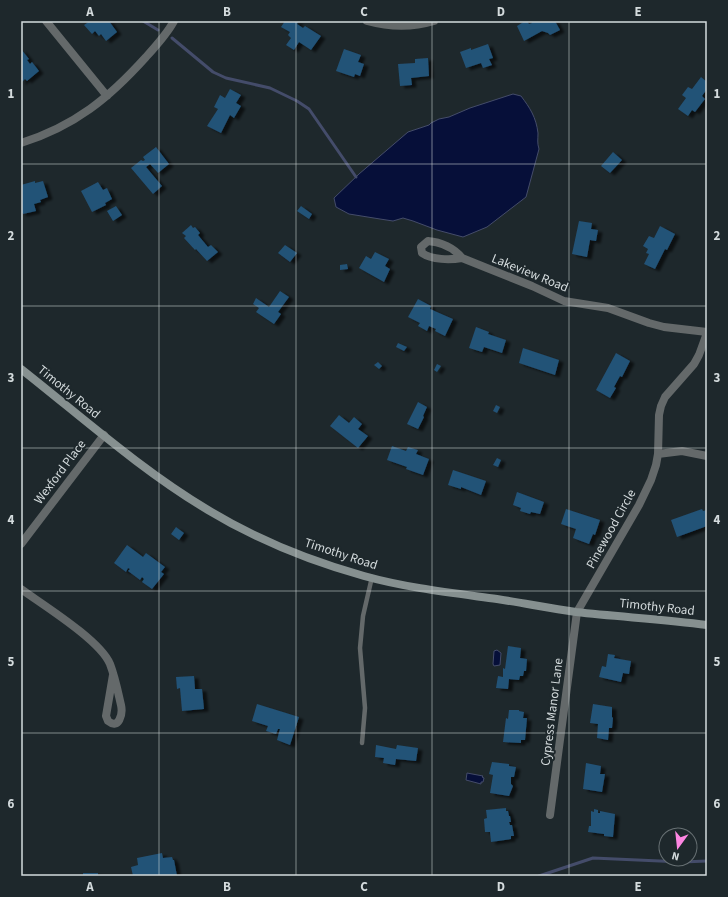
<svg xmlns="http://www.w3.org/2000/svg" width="728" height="897" font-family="'Source Sans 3',sans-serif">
	<defs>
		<filter id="shadow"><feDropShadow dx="4.5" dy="2.5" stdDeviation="1" flood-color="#0009"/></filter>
	</defs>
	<rect width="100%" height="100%" fill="#1e282c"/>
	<path fill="#060f39" stroke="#444c6a" d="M513,94l8,2c9,12 15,21 17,37 0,6 -1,10 1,16l-13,48 -39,30 -24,10 -26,-7 -24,-9 -10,-3 -10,3 -13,-2 -31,-5 -13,-7 -2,-9 25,-24 49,-42 21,-7 2,-2 8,-4 10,-2 21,-9z
		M497,650l4,3 -1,12 -6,1 -1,-2 1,-13z
		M467,773l16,3 -1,1 2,1 -1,4h-2v2l-15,-4z"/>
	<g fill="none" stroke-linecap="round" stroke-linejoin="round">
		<path stroke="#444c6a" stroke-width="3" d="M143,21l15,9
			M172,38l41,34 13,6 44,10 27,13 12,8 47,68
			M539,876l54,-18 89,4 25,-1"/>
	</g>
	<path fill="#225277" filter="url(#shadow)" d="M90,21h19l8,11 -11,9 -5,-7 -2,2 -4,-5 -3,3 -8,-9z
		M285,21h14l-2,3 6,4 2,-2 16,10 -10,14 -12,-8 -5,8 -8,-5 5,-7 -3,-3 2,-3 -9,-5z
		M525,21h2l2,3 3,-1 -1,-2h24l5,9 -10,5 -2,-2 -6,-2 -18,10 -7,-15z
		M488,44l5,14 -4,1 3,6 -9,3 -2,-5 -15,5 -6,-16 11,-4v2z
		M21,49l8,10 -2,1 3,4 2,-2 7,9 -12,10 -2,-2 -4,4z
		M344,49l17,6 -3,7 6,2 -4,12 -5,-2 -1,3 -18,-6z
		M428,58l1,18 -18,2 1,7 -12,1 -2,-22 17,-1v-4z
		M701,77l6,5v7l-5,7 3,3 -10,13 -3,-2 -4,6 -10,-7 8,-11 -4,-3 6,-8 4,2z
		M230,89l11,6 -5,8 5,3 -7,12 -4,-3 -9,18 -14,-7 11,-17 -4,-2 6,-12 5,3z
		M156,147l13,17 -11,9 -8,-9 -4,3 16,19 -9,8 -22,-26 10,-8 2,1 2,-1 -2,-3z
		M613,152l9,8 -12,13 -9,-7z
		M35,181v2l8,-2 5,16 -8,3 1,2 -7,2 2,7 -13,3v-1l-2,1v-29z
		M98,182l5,8 4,-2 5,11 -7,4 1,2 -14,7 -11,-21z
		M116,206l6,9 -9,6 -6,-10z
		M301,206l11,8 -3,5 -12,-8z
		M579,221l13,2 -1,6 7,1 -2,11 -6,-1 -3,17 -15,-3z
		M191,225l2,3 2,-1 5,6 -2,2 10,12 3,-2 7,7 -11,9 -11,-12 -1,1 -11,-12 2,-2 -4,-3z
		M660,226l15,8 -8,16 -2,-1 -10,20 -11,-5 5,-10 -3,-1 2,-4 -5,-3 6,-10 5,2z
		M285,245l12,8 -7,9 -12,-9z
		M375,252l14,7 -4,7 5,3 -6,13 -25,-14 7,-12 5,3z
		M347,264l1,5 -8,1v-5z
		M280,291l9,6 -11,15 3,2 -7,10 -18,-12 3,-4 -6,-4 3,-6 13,9z
		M418,299l13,7 -1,3 23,10 -8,17 -10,-5 1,-2 -7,-3 -2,5 -9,-5 2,-3 -12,-6z
		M476,327l13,5 -1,2 18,6 -4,13 -18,-6 -2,5 -13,-4z
		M398,343l9,4 -3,4 -8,-4z
		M523,348l36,12 -4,15 -36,-12z
		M616,353l14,8 -8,16 -2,-1 -6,11 2,1 -6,10 -14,-8z
		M378,362l4,4 -3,3 -5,-4z
		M437,364l4,2 -4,6 -3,-2z
		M418,402l9,5 -4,9 1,1 -6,12 -11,-5z
		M496,405l4,2 -3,6 -4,-2z
		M339,415l10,8 5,-6 8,7 -4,5 10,7 -10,12 -28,-22z
		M392,446l14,5 2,-4 10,3 -2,4 13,5 -6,16 -17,-6 1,-2 -20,-7z
		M497,458l4,2 -3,7 -5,-2z
		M453,470l33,11 -5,14 -20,-8v2l-13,-4z
		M517,492l27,10 -4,12 -9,-2 -1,2 -10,-3 1,-3 -8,-3z
		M566,509l34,11 -5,15 -2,-1 -4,10 -16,-6 3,-9 -15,-5z
		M702,509l1,2 4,-1v16l-30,11 -6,-17z
		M176,527l8,6 -5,7 -8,-6z
		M127,545l16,12 3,-4 19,14 -4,5 3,2 -12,15 -10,-7 2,-3 -2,-2 -2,3 -12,-9 2,-2 -2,-1 -2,4 -12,-9z
		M508,646l13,2 -1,10 7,1 -1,12h-2l-1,5h-3l-1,4 -10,-1 -1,10 -12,-1 2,-12 5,1v-9l2,1z
		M608,654l7,1 -1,3 17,3 -2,13 -6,-1 -2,9 -22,-5 3,-11 4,1z
		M194,676l1,13h7l2,20 -22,2 -2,-23 -3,1 -1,-12z
		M257,704l42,13 -9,28 -13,-5 3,-11h-2l-2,5 -10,-3 2,-5 -16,-5z
		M593,704l19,3v10l1,1 -1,10h-3l-1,12 -11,-2 1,-14 -8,-1z
		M509,710h10v1l5,1 -1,6h4l-2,22h-4v3l-18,-1 3,-24 2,1z
		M376,745l20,4 1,-4 21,3 -2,13 -20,-2 -1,6 -12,-2 1,-5 -9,-1z
		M492,762l17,2v2l7,1 -2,10h-3v7l2,2 -4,10 -19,-3 3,-18 -4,-1z
		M586,763l15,3 -1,8h5l-3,18 -19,-3z
		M506,808v3h2l1,5h1l1,6h-2l1,3h2l2,11h-3v3l-20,3 -1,-10h-5l-1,-13 3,-1 -1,-8z
		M594,809l4,1v3h2v-2l15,3 -2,23 -9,-1v-2l-16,-2 1,-6h2v-15l3,1z
		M162,853l1,5 9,-1 1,3h1l3,16h-44l-2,-9 7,-2 -1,-7z
		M83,873h15v3h-15z"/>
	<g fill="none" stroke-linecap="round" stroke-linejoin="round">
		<path stroke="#64696a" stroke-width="4.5" d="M362,743l3,-35 -5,-60 3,-32 9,-39"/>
		<path stroke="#64696a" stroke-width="8" d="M46,21l61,75
			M367,21c22,6 44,7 67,0
			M21,143c54,-17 88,-45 125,-86 10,-11 21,-23 28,-36
			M462,258c-12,2 -30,2 -40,-5l-1,-6 7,-6c13,1 26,7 34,17l70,28 32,15 44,7 41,15 15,4 43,5
			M658,454l24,-3 25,5
			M21,544l83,-109
			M21,589c22,16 79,51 89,75 5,13 8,28 11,41 2,9 -2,25 -13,16l-2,-5 7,-41
			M550,815l27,-203 62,-107 12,-25 5,-15 2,-11 1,-39 2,-9 4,-9 29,-33 5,-9 8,-22"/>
		<path stroke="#869090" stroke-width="8" d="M21,369c61,48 120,101 187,141 48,29 102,51 156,66 43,12 89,17 133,23 26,4 52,9 79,13 43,5 87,7 131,13"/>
	</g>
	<path fill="none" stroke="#d4dbdd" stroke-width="1" stroke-opacity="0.55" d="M159,21v855M296,21v855M432,21v855M569,21v855M21,164h686M21,306h686M21,448h686M21,591h686M21,733h686"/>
	<g text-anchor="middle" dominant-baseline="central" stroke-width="4" stroke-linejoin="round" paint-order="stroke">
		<g font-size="13" fill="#d4dbdd" stroke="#1e282c">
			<text transform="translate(530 273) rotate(22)">Lakeview Road</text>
			<text transform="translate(69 392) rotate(39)">Timothy Road</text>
			<text transform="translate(60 472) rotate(-53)">Wexford Place</text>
			<text transform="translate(611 529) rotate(-61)">Pinewood Circle</text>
			<text transform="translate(341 554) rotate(18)">Timothy Road</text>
			<text transform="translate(657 607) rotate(6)">Timothy Road</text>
			<text transform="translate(552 712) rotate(-83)">Cypress Manor Lane</text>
		</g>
	</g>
	<rect width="728" height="897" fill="none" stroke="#1e282c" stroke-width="44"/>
	<g transform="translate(678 847) rotate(195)"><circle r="19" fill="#1e282c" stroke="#677073"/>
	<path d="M0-3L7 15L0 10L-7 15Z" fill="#fd86e2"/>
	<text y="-6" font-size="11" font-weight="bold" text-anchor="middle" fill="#d4dbdd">N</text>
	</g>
	<rect x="22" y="22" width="684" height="853" fill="none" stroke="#d4dbdd" stroke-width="1.5"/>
	<g font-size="13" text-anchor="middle" font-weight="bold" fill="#d4dbdd">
		<text x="90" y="16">A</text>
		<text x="227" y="16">B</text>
		<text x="364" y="16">C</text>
		<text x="501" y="16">D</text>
		<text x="638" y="16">E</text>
		<text x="11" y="98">1</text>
		<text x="717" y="98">1</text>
		<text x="11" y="240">2</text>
		<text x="717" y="240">2</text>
		<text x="11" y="382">3</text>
		<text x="717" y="382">3</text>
		<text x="11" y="524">4</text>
		<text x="717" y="524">4</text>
		<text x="11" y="666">5</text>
		<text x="717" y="666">5</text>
		<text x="11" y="808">6</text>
		<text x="717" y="808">6</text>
		<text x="90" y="891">A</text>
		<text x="227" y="891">B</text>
		<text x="364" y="891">C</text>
		<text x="501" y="891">D</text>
		<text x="638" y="891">E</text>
	</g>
</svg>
